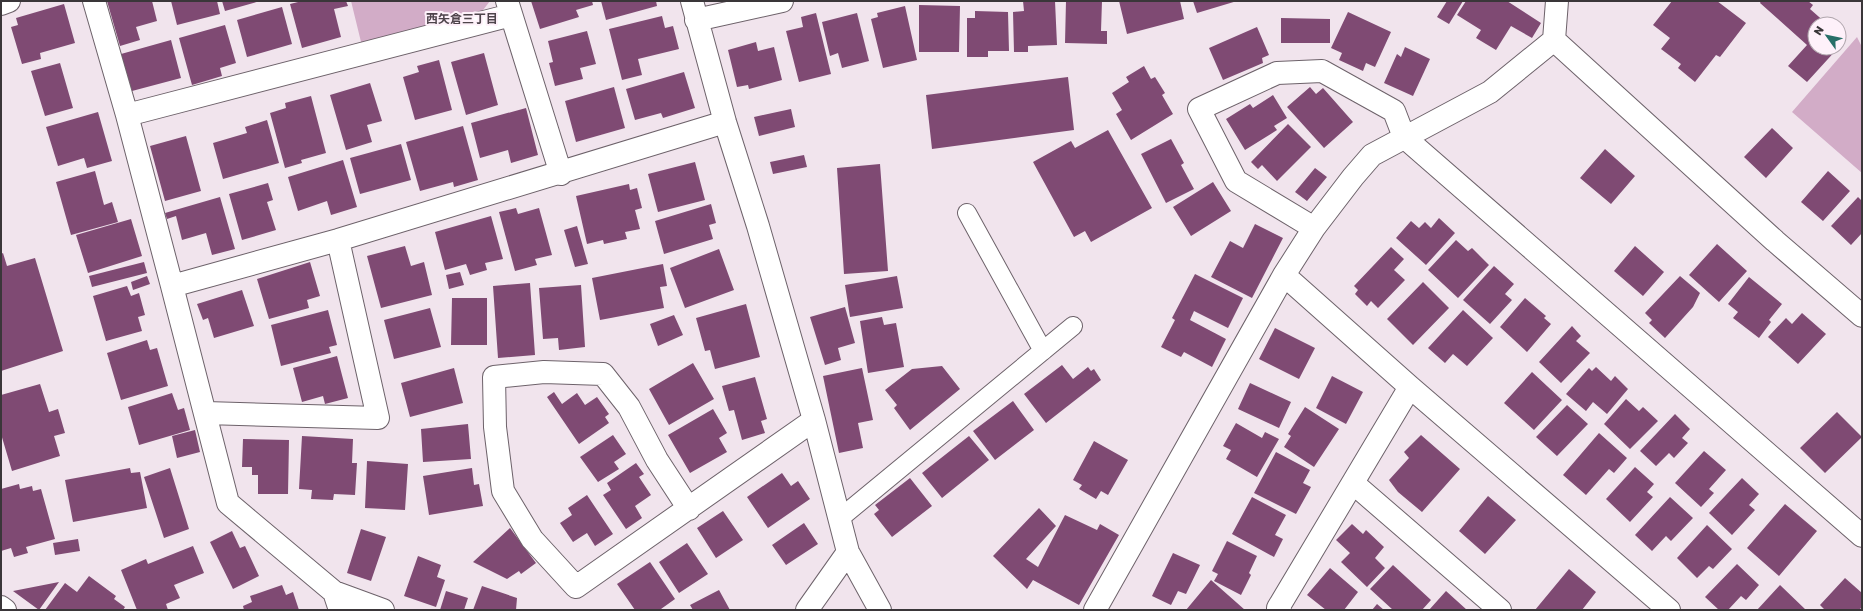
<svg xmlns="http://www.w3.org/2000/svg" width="1863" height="611" font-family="'Golos Text','Noto Sans JP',sans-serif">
	<rect width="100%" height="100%" fill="#f1e4ed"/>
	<path fill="#d2acc7" d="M351,1h139l-10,13 -118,32z
		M1857,37l5,10v126l-70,-61z"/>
	<path fill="#7f4a73" d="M107,1h45l5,20 -21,6 4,13 -20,6z
		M171,1h46l3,13 -43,11z
		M222,1h38l-35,10z
		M302,1h44l2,5 -14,3 7,28 -39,11 -12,-44z
		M531,1h61l1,4 -17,5 3,7 -39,12z
		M601,1h55l1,5 -51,14z
		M1023,1h32l2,44 -29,1v6h-14l-1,-40 11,-1z
		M1066,1h36l-1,30h6v13l-42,-1z
		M1119,1h61l4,18 -57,15z
		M1193,1h44l-40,12z
		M1447,1h16l-14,23 -12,-7z
		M1466,1h41l34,22 -9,15 -21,-12 -15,24 -20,-12 5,-8 -24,-15z
		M1672,1h45l29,22 -26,34 -4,-2 -21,27 -17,-14 3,-4 -20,-15 9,-11 -17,-13z
		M1761,1h47l5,4 -3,4 17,15h-12v24h23l-31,34 -19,-16 19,-21 -47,-42z
		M64,4l11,39 -35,10 1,6 -19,5 -11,-37 7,-2 -2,-7z
		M919,5l41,1 -1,46h-40z
		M905,6l12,54 -34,8 -12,-49 7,-2 -1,-4z
		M282,7l10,37 -45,13 -10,-37z
		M975,11l33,1 1,39h-21v6h-21v-39h8z
		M1348,12l43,20 -16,35 -9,-4 -3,8 -24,-11 3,-7 -11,-5z
		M816,13l15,61 -32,8 -13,-51 17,-4 -2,-10z
		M857,13l12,48 -27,7 -4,-15 -8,3 -8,-34z
		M662,16l3,12 8,-2 6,23 -41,10 4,16 -20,5 -13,-51z
		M1281,18l49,1v24h-49z
		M225,25l11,38 -16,5 2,8 -30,9 -13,-47z
		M1257,27l12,28 -7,3 1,5 -40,17 -14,-32z
		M587,31l9,33 -16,4 3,11 -28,7 -6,-23 4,-1 -5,-21z
		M171,40l10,38 -49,13 -11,-37z
		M756,42l2,9 16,-4 8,33 -33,9 -1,-4 -11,2 -9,-37z
		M1405,47l25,12 -17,37 -29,-13 13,-29 4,3z
		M484,53l14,52 -32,10 -15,-53z
		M439,60l13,50 -37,10 -12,-43 16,-5 -2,-6z
		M60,63l13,45 -28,8 -14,-45z
		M1144,66l7,13 4,-2 10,16 -3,2 11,19 -42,26 -15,-26 6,-4 -10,-17 17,-11 -3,-5z
		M684,72l11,36 -32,10 -2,-5 -26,7 -9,-31z
		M1068,77l6,53 -142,19 -6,-54z
		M370,83l12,38 -15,4 5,17 -26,8 -16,-55z
		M614,87l11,41 -49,14 -11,-41z
		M1310,87l6,7 7,-6 30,34 -29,26 -37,-41z
		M1273,95l14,23 -13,8 3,4 -32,20 -19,-31 24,-15 3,4z
		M311,96l15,57 -25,7 1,3 -17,5 -15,-55 16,-5 -1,-5z
		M526,108l12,47 -27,8 -3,-13 -28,8 -9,-35z
		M791,109l4,18 -36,9 -5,-19z
		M98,112l14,49 -25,7 -3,-10 -26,8 -12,-39z
		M267,120l12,43 -56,16 -10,-36 34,-10 -2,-6z
		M1288,124l23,23 -34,34 -15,-16 -4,4 -7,-7z
		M463,126l15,54 -24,7 -1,-5 -33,9 -14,-49z
		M1772,128l21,20 -27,30 -22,-21z
		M1108,130l44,78 -61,34 -6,-11 -11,6 -41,-75 38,-21 4,7z
		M186,136l15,55 -36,10 -15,-55z
		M1171,139l13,24 -3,2 13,24 -28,14 -25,-49z
		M401,144l10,36 -51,14 -10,-36z
		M1605,149l30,27 -24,28 -31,-26z
		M804,155l3,12 -34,7 -3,-12z
		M343,160l14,47 -26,8 -4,-14 -29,10 -10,-34z
		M695,162l10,38 -47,12 -10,-38z
		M880,164l8,107 -44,3 -7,-106z
		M1315,168l12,9 -20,24 -12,-9z
		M95,171l9,34 8,-3 6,20 -47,13 -15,-53z
		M1828,171l22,20 -27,30 -22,-19z
		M1213,182l18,29 -40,25 -18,-29z
		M268,183l5,17 -6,2 9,28 -34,10 -13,-46z
		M629,184l1,6 7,-2 5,20 -7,2 5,19 -15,3 2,7 -23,5 -1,-4 -16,4 -11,-48z
		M220,197l15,52 -23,6 -6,-22 -24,7 -6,-24 -9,3 -2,-6z
		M1858,197l4,4v32l-11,12 -20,-19z
		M711,204l5,19 -7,2 4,14 -49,15 -9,-33z
		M516,208l2,6 21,-6 13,47 -17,4 2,6 -22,6 -16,-59z
		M491,216l12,43 -18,4 2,7 -17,5 -4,-11 -21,6 -10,-38z
		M1439,218l16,15 -29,32 -30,-27 15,-17 8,7 6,-6 6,6z
		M131,219l11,37 -54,17 -12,-38z
		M1255,224l28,14 -31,60 -41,-21 19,-36 13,7z
		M577,226l11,38 -13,3 -11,-37z
		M1456,240l12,11 4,-3 17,17 -31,33 -30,-28z
		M1717,244l30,27 -28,31 -30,-27z
		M405,246l6,20 13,-4 8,33 -51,13 -14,-52z
		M1635,246l29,26 -21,24 -29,-25z
		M1391,247l13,12 -10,11 11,10 -27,28 -7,-7 -4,5 -12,-12 3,-4 -4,-4z
		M719,249l15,41 -49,18 -15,-40z
		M3,253l4,13 28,-8 28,93 -62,20v-117z
		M144,262l3,11 -55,14 -3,-11z
		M310,262l10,34 -13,4 2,8 -40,11 -12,-40z
		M663,264l4,22 -7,1 4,21 -64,12 -8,-42z
		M1494,266l20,18 -9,10 7,6 -22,24 -27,-24z
		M460,272l4,13 -15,4 -3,-14z
		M1195,274l48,24 -15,30 -34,-17 -4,9 36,19 -14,28 -28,-15 -3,5 -20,-10 14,-27 -3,-2z
		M147,276l3,8 -17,6 -2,-8z
		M897,276l6,32 -53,9 -5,-32z
		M1680,276l20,17 -7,14 -28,31 -16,-15 3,-3 -7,-7z
		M1749,277l33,27 -13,16 2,2 -12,16 -26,-20 5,-6 -10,-8z
		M1423,282l26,26 -36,37 -26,-26z
		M530,283l5,72 -37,3 -5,-72z
		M581,285l4,62 -26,3 -1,-12 -15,1 -4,-51z
		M127,286l4,10 8,-3 6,22 -7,2 4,14 -36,10 -13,-45z
		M242,290l12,36 -40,12 -6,-20 -5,2 -6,-16z
		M452,298h35v47h-36z
		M1525,298l21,18 -2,2 7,6 -24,28 -27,-25z
		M746,304l14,53 -45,12 -5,-19 -5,1 -9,-33z
		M845,307l10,36 -17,5 3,12 -16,5 -15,-48z
		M430,308l11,39 -47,12 -10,-39z
		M328,310l9,35 -8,2 2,6 -50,13 -10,-41z
		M1463,310l30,28 -26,28 -14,-12 -8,9 -17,-15z
		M1802,313l24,21 -28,30 -30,-27 18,-19 6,6z
		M674,315l9,20 -25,11 -8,-22z
		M882,317l2,8 12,-2 8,44 -36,6 -8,-52z
		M1572,326l9,10 -5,5 14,12 -29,30 -22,-21z
		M1275,328l40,20 -16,31 -40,-20z
		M147,340l3,10 7,-2 11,38 -47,14 -14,-47z
		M337,356l11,42 -23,6 -2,-8 -21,6 -9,-34z
		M693,363l21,36 -45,26 -20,-36z
		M1062,365l11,14 15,-12 3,4 3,-2 7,11 -55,43 -22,-29z
		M942,366l18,23 -50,41 -16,-22 3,-3 -12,-15 27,-21z
		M1596,367l15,14 4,-5 13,13 -21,25 -14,-12 -7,9 -20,-17 23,-26 3,3z
		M454,368l9,35 -53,14 -9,-34z
		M862,368l11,52 -15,3 5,25 -24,5 -16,-77z
		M1532,372l30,28 -28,30 -30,-27z
		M1332,376l31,16 -17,32 -30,-16z
		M755,377l12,42 -6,2 4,12 -23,7 -8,-30 -5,1 -7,-25z
		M1250,383l41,19 -12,26 -41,-19z
		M40,384l9,28 9,-3 7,24 -11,3 6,20 -48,15 -11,-37v-39z
		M554,392l8,12 15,-11 8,12 12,-8 12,17 -4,3 4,6 -30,21 -32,-47z
		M172,393l6,17 6,-2 6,22 -51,15 -11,-38z
		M1626,399l13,12 4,-4 15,14 -28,28 -26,-25z
		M1013,401l21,29 -39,30 -22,-29z
		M1567,405l21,19 -31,32 -21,-19z
		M1305,407l34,22 -25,38 -30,-20 7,-11 -3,-2z
		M713,409l14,24 -8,5 8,14 -37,21 -22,-38z
		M1837,412l25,25 -37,36 -25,-25z
		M1675,414l15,15 -8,9 6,5 -14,15 -5,-5 -13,13 -16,-15z
		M1236,423l26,15 3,-6 14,7 -22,38 -31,-18 5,-9 -8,-4z
		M468,424l3,35 -48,3 -2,-33z
		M195,430l5,22 -23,6 -5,-22z
		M1599,433l28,25 -13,15 -5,-4 -23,26 -23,-20z
		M613,435l13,19 -12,8 5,7 -21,13 -18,-25z
		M1421,435l39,34 -38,43 -24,-20 -9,-12 20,-22 -5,-6z
		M302,436l51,3 -1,24h5l-2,32 -21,-1 -1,6 -22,-1 1,-9 -13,-1z
		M969,436l20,24 -47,38 -20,-25z
		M243,439l46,1 -1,54h-30v-19h-6v-8h-10z
		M1094,441l34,19 -20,35 -7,-4 -5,8 -17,-10 3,-4 -9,-5z
		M1704,451l22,19 -17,19 5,4 -13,14 -26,-24z
		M1276,452l34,18 -7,13 8,4 -15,27 -42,-21z
		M367,461l41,3 -3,46 -40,-2z
		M636,463l8,11 -5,3 12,18 -16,11 7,12 -16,11 -23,-34 8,-5 -4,-7z
		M1635,467l19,17 -7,8 6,5 -23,25 -24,-23z
		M130,468l1,5 9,-1 7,36 -74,14 -8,-42z
		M170,468l19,61 -25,9 -20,-61z
		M472,468l2,17 5,-1 4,22 -54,9 -6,-39z
		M782,473l9,13 7,-5 12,18 -42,29 -21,-31z
		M910,478l22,28 -40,31 -18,-23 5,-4 -4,-5z
		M1742,478l17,16 -10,11 6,5 -23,25 -23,-22z
		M19,484l1,5 12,-3 1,5 8,-2 14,50 -29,8 2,6 -14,4 -3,-9 -10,3v-62z
		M587,495l26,39 -18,12 -8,-13 -14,9 -13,-19 12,-8 -4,-7z
		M1488,496l28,24 -31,34 -26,-23z
		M1252,497l34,18 -11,20 8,4 -9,18 -42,-23z
		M1670,497l23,21 -22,23 -5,-5 -14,15 -17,-16z
		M1785,504l32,27 -38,45 -32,-28z
		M1039,508l17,18 -30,33 12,8 27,-52 32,15 3,-6 19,11 -40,70 -46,-25 -6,9 -34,-33z
		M723,511l20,29 -27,18 -19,-30z
		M804,523l14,21 -32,21 -14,-20z
		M1352,524l11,10 3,-4 18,17 -9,11 10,10 -18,19 -26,-25 9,-9 -14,-13z
		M1707,525l25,24 -19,20 -4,-3 -12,12 -20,-20z
		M510,528l26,35 -15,11 -2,-3 -12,8 -34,-17z
		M361,529l25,8 -15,44 -24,-8z
		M232,531l8,17 5,-2 14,30 -26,13 -23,-47z
		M78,539l2,12 -25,4 -2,-12z
		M1227,541l30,15 -8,17 2,2 -10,20 -27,-14 4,-7 -6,-3z
		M687,543l21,31 -29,19 -20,-31z
		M193,546l11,27 -30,12 6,13 -14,6 2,6h-31l-16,-40 25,-11 2,5z
		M1173,553l27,12 -14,29 -8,-3 -7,14 -19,-9z
		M418,556l23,9 -4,12 8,3 -9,27 -32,-11z
		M650,562l25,37 -14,10 1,1h-27l-18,-26z
		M1737,564l22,21 -13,15 -5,-4 -13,14h-9l-14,-13z
		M1393,565l38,35 -9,10h-29l-23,-21z
		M1330,568l28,24 -14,18h-18l-19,-15z
		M1569,569l27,23 -14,18h-47z
		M89,576l27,20 -2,3 11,8 -2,3h-78l20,-27 12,9z
		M1845,578l17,15v14l-3,3h-34l-5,-5z
		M1211,580l34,30h-59z
		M59,582l-20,28 -26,-19z
		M282,585l4,10 7,-3 6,18h-55l-1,-4 9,-4 -2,-6z
		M1780,585l26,25h-49z
		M482,586l35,12 -1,12h-43z
		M719,590l11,20h-37l-3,-5z
		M446,591l22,7 -4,12h-24z
		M1446,591l21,19h-38z
		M1377,604l7,6h-12z"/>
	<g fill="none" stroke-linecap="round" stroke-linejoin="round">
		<defs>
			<path id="lane" d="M967,213l76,138
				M839,519l234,-193"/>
			<path id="street" d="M94,1l33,114 45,171 166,-46 387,-118
				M507,1l54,173
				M692,1l33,121 33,104 56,194 34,132 32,58
				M1,4l8,-3
				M696,20l86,-19
				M1554,40l221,201 87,75
				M127,115l384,-100
				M1314,228l-78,-47 -37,-72 78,-36 45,-2 72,40 10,26 458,399
				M1284,275l126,112 259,223
				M172,286l56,217 106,89 6,18
				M206,413l172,5 -40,-178
				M1353,483l147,127
				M689,509l-32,-49 -28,-53 -26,-33 -59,-2 -50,5 1,50 8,64 29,48 44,48 238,-167
				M334,592l49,18
				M1,607l4,3
				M807,610l41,-58
				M1095,610l189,-335 30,-47 39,-51 19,-22 118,-63 64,-52 3,-39
				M1280,610l-2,-2 132,-221"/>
		</defs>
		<use href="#lane" stroke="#6d626a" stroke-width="20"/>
		<use href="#street" stroke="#6d626a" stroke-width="24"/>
		<use href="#lane" stroke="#fff" stroke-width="18"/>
		<use href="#street" stroke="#fff" stroke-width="22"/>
	</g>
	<g text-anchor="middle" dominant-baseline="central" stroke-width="4" stroke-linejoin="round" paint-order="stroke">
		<g font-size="12" font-weight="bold" fill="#4e444b" stroke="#fef1fa">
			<text x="462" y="18">西矢倉三丁目</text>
		</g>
	</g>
	<rect width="1863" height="611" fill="none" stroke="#3a3639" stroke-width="4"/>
	<g transform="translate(1827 36) rotate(303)"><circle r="19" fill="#fef1fa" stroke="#b0a6ad"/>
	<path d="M0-3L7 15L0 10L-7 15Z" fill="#276f68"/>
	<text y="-6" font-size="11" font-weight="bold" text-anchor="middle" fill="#3a3639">N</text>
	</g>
</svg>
